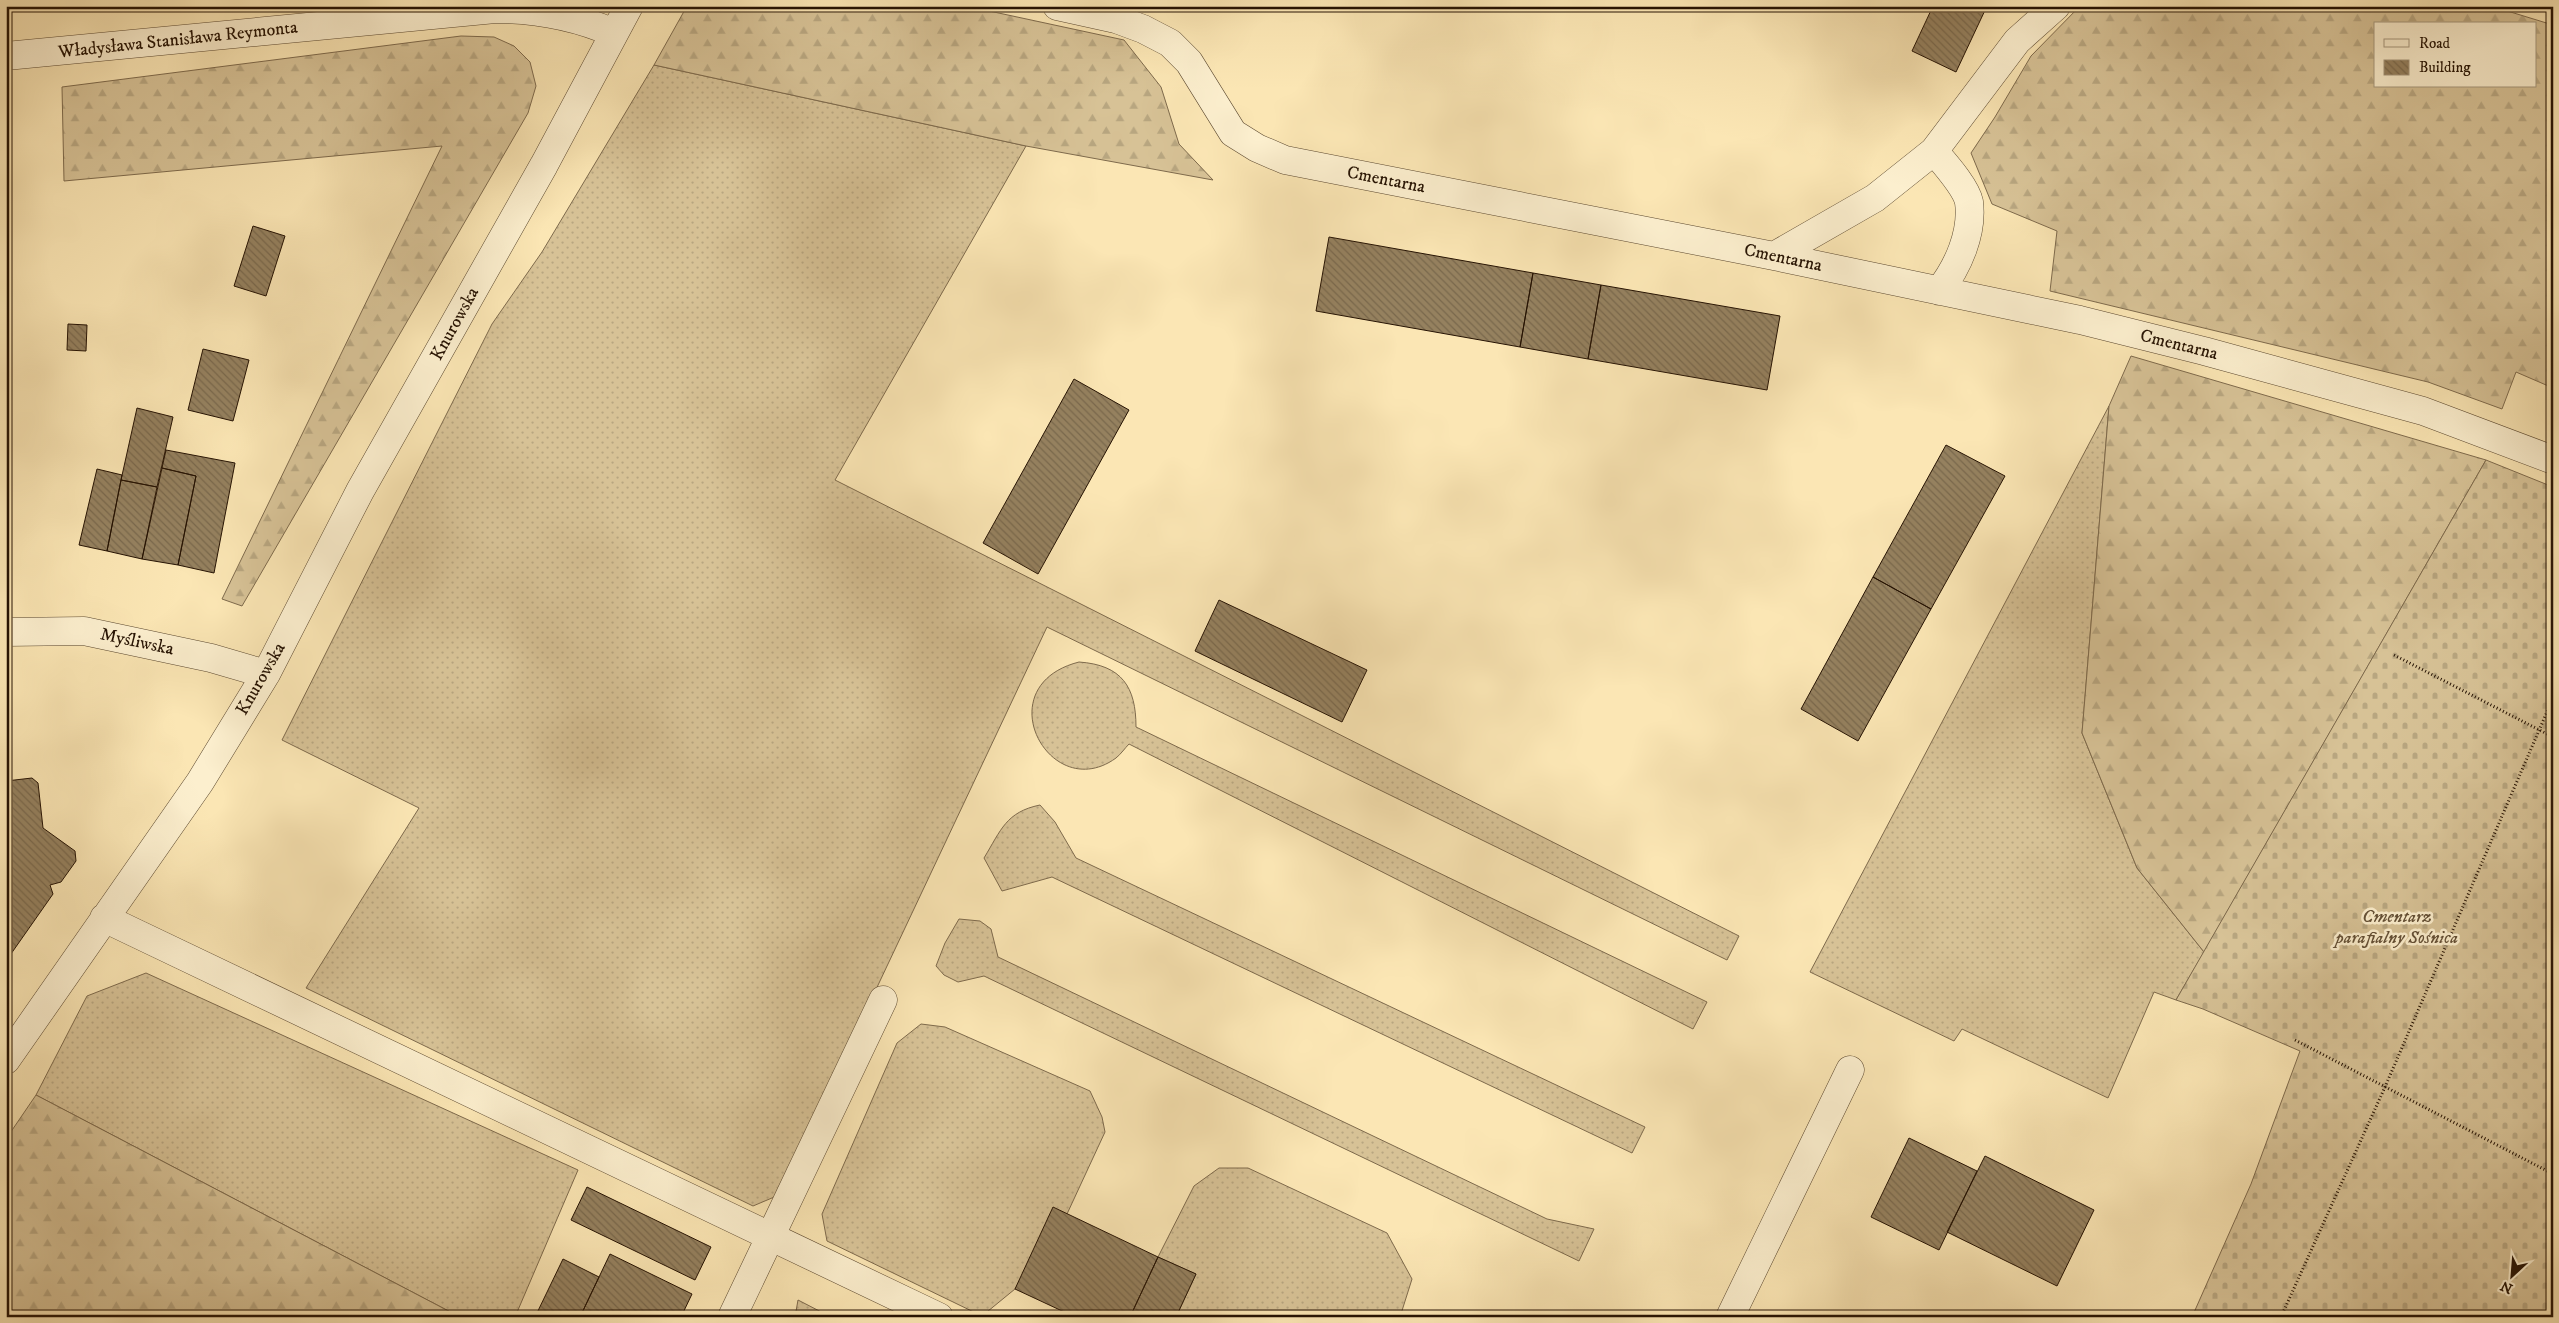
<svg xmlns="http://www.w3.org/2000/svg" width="2559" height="1323" font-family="'IM FELL DW Pica',serif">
	<defs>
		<pattern id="grass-dots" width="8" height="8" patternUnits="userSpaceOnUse" patternTransform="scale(1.25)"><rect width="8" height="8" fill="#d7c296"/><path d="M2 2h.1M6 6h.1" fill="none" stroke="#b8a680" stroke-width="1.8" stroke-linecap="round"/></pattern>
		<pattern id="forest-firs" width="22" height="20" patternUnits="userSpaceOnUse" patternTransform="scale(1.25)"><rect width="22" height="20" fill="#d7c296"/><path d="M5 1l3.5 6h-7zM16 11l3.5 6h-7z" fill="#b8a680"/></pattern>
		<pattern id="cemetery-stones" width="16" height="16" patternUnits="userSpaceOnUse" patternTransform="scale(1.25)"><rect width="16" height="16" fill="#d7c296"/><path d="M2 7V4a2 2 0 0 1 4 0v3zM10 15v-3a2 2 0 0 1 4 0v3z" fill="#b8a680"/></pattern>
		<pattern id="building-back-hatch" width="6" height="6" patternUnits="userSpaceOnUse" patternTransform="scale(1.25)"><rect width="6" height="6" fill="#95815f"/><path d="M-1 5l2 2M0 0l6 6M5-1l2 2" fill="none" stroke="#79684c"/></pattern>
	</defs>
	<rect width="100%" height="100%" fill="#fbe6b4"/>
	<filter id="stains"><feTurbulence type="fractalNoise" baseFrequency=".004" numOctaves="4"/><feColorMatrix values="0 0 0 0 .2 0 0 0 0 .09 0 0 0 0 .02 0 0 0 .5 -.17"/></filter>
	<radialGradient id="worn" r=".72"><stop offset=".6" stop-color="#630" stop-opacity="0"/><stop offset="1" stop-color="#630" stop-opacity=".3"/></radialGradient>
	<path fill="url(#grass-dots)" stroke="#7e6a4c" d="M654,65l372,81 -191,334 904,456 -12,24 -680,-333 -268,568 -26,11 -447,-218 113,-180 -137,-68 210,-416 50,-72z
		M2109,406l-27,327 55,135 67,84 -28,48 -22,-8 -46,106 -146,-69 -8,12 -144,-69z
		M1079,662c43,3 57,25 57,65l571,275 -14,27 -564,-285c-4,4 -8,10 -13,14 -66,48 -131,-72 -37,-96z
		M1040,805l15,17 21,36 569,269 -13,26 -580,-276 -50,14 -18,-33c17,-28 22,-46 56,-53z
		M959,919l21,2 11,8 7,28 549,262 47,10 -15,32 -595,-285 -26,6 -14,-7 -8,-9 9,-23z
		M146,973l432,197 -63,147h-55l-424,-222 51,-99z
		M921,1024l24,3 145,64 12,26 3,15 -38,82 -52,75 -33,27 -155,-75 -5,-27 75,-171z
		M1219,1168h29l139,65 25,46 -12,38h-224l20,-43 -38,-17 36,-71z
		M798,1300l33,17h-36z"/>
	<path fill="url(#forest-firs)" stroke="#7e6a4c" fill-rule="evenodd" d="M687,6h279l158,34 37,47 18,57 34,36 -187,-34 -372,-81z
		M2080,6h411l62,19v363l-37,-16 -14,37 -74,-27 -378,-91 7,-60 -65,-27 -21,-51 24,-36 36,-61zM2375,24h160v62h-160z
		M461,36l33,1 20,9 16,16 6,24 -8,27 -286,493 -20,-7 220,-453 -378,35 -2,-94z
		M2131,356l355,104 -282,492 -67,-84 -55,-135 27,-327z
		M36,1095l424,222h-454v-178z"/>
	<path fill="url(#cemetery-stones)" stroke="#7e6a4c" d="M2486,460l67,27v830h-361l59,-133 49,-133 -97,-42 -27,-9z"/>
	<path fill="url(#building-back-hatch)" stroke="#261303" d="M1933,6h54l-31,66 -44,-21z
		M253,226l32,10 -19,60 -32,-10z
		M1329,237l204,36 -13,74 -204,-36z
		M1533,273l68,12 -13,74 -68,-12z
		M1601,285l179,31 -13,74 -179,-31z
		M68,324l19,1 -1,26 -19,-1z
		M203,349l46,11 -16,61 -45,-11z
		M1074,379l55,31 -91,164 -55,-31z
		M137,408l36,9 -16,70 -36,-7z
		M1946,445l59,31 -74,133 -58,-32z
		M166,450l69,13 -21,110 -36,-8 18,-89 -34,-8z
		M162,468l34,8 -18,89 -36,-6z
		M97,469l25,6 -15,76 -28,-6z
		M121,480l36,7 -15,72 -35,-8z
		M1873,577l58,32 -73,132 -57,-32z
		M1219,600l148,70 -25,52 -147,-71z
		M32,778l6,5 5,45 32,23 1,10 -15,21 -11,3 3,9 -47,67v-180z
		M1909,1138l68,33 -38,79 -68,-33z
		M1985,1156l109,54 -37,76 -110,-54z
		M587,1187l124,60 -16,33 -124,-60z
		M1053,1207l105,50 -28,60h-55l-60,-28z
		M610,1254l82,40 -11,23h-101z
		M1158,1257l38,17 -20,43h-46z
		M563,1259l36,18 -19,40h-45z"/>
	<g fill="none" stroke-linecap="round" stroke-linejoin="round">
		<defs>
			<path id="minor" d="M1057,6l59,13 27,10 27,14 19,19 44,71 24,15 28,12 489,96 306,64 124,31 219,60 130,49
				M6,56l489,-47c43,0 80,7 119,24
				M1934,151c10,12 32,36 35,51 4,31 -11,65 -30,89
				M1774,256l101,-58 59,-47 83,-110 39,-35
				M6,632l78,-1 127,27 55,16
				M104,918l835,399
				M6,1060l194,-278 66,-108 94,-183 184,-326 85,-159
				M732,1317l151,-317
				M1730,1317l120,-247"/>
		</defs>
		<use href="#minor" stroke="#5b482f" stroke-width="29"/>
		<path stroke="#261303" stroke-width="3" stroke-dasharray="1 2.5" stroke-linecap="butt" d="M2394,655l159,82
			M2295,1040l258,134
			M2281,1317l104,-230 168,-389"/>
		<use href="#minor" stroke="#fcefce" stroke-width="28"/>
	</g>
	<g text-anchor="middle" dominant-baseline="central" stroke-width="5" stroke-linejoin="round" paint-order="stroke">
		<g font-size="18" fill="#261303" stroke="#fcefce">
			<text transform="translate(178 40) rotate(-6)">Władysława Stanisława Reymonta</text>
			<text transform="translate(1386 180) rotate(11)">Cmentarna</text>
			<text transform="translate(1783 258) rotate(12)">Cmentarna</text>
			<text transform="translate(455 324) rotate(-61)">Knurowska</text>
			<text transform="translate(2179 345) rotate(14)">Cmentarna</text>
			<text transform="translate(137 642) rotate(12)">Myśliwska</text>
			<text transform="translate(261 679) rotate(-60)">Knurowska</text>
		</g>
		<g font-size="18" font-style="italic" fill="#645036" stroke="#fcefce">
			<text x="2397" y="917">Cmentarz<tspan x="2397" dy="21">parafialny Sośnica</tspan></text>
		</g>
	</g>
	<rect width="2559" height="1323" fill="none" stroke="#fbe6b4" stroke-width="25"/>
	<rect x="8" y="8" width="2544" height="1308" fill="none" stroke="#261303" stroke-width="2.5"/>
	<rect x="12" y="12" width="2534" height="1298" fill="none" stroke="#261303"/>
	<rect x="2374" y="22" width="162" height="65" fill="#fcefce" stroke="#a6977d"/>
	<rect x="2384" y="39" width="25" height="8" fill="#fcefce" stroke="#a6977d"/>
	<text x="2419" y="48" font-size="15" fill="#261303">Road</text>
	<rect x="2384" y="60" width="25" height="15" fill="url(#building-back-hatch)" stroke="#a6977d"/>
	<text x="2419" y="72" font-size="15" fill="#261303">Building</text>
	<g transform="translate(2512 1276) rotate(206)" stroke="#fcefce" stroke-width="4" paint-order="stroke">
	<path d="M0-4L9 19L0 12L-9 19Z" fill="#261303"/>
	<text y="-8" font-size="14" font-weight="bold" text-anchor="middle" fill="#261303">N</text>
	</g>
	<rect width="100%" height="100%" filter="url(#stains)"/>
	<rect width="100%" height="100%" fill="url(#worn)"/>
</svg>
